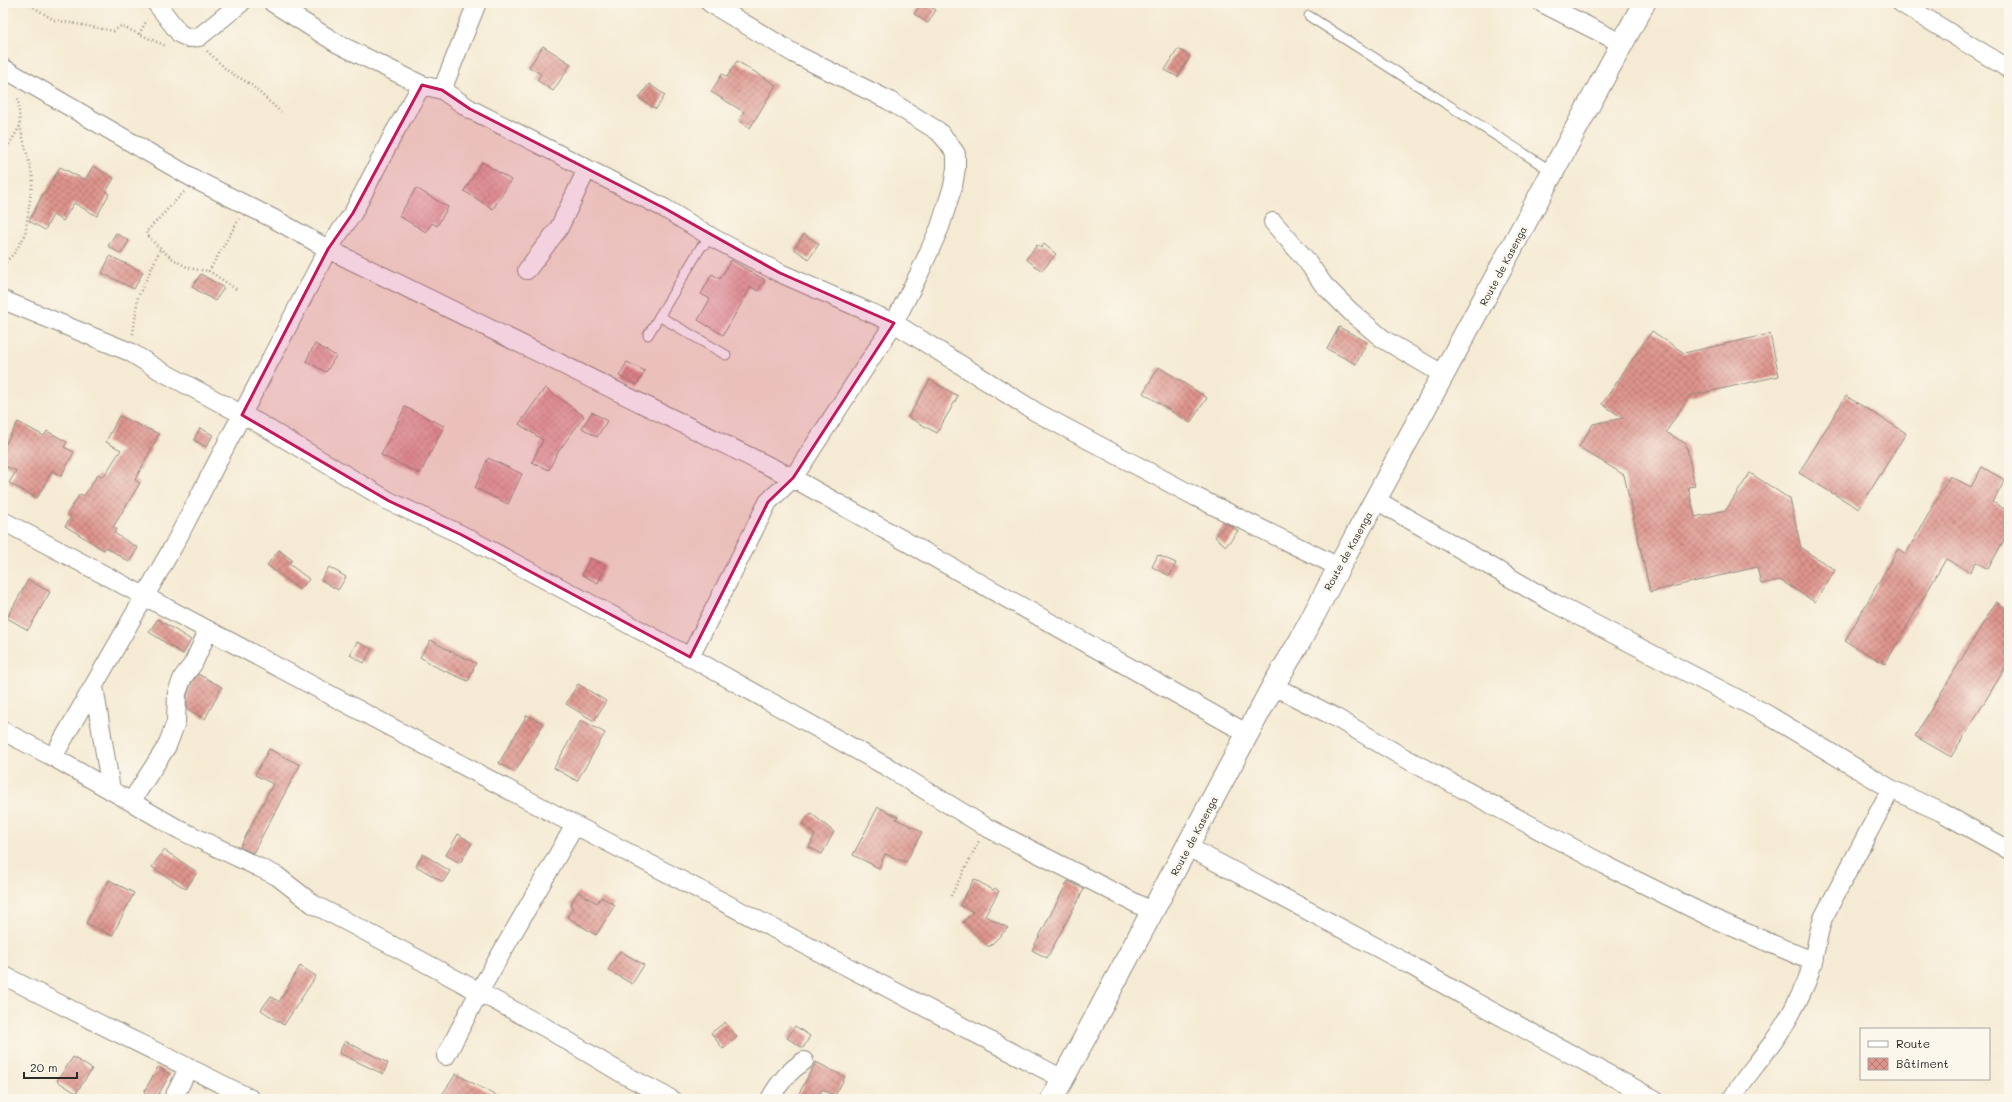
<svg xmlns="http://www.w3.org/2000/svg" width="2012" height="1102" font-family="Mali,sans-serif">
	<defs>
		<pattern id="building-cross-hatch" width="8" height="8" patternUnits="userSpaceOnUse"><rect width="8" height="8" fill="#de948d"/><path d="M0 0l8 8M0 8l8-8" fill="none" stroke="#b47973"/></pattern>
	</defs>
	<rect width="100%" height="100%" fill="#fbf7ec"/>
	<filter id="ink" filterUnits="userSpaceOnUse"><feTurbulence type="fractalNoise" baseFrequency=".025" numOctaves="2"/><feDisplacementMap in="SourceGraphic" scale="8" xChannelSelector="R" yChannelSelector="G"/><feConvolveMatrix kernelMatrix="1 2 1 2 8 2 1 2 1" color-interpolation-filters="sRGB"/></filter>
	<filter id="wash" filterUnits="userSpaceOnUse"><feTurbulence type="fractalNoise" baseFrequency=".012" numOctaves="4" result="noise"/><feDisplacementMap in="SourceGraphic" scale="16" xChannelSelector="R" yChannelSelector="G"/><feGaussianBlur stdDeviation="0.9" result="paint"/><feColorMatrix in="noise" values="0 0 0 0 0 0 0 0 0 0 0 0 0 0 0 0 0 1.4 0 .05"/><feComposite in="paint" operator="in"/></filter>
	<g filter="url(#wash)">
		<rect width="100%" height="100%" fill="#f5ead3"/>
		<g id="blocks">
			<path fill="url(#building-cross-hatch)" d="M921,3h4l11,7 -8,13 -14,-9z
				M543,46l28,18 -18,27 -16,-11 4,-6 -12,-7z
				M1178,49l12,7 -12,21 -13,-7z
				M737,61l39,24 -26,43 -11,-8 5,-8 -33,-20 11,-18 5,3z
				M649,84l16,11 -9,14 -17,-11z
				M482,162l29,18 -18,29 -29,-18z
				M93,166l21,12 -8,14 3,2 -12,22 -23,-13 -11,18 -10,-6 -8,15 -16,-9 15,-29 1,1 15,-26 25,13z
				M416,188l32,19 -11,19 -5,-3 -6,9 -27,-16z
				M116,233l13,8 -8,13 -13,-8z
				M804,234l15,10 -10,15 -15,-10z
				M1044,244l12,10 -14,17 -16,-12 11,-14 4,3z
				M110,256l33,16 -9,17 -32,-16z
				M731,260l34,20 -7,11 -7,-4 -28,48 -25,-15 12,-21 -9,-5 11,-20 8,5z
				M201,274l23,14 -9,13 -23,-14z
				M1339,327l28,15 -11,22 -29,-15z
				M1652,331l32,22 86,-19 9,42 -90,20 -23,36 20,12 9,42 -7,1 7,30 31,-7 24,-37 40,26 11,49 34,22 -20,32 -35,-22 -19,4 -4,-17 -107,25 -26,-117 -45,-28 14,-23 30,-6 -21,-14z
				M315,344l21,12 -10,16 -20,-11z
				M627,362l18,9 -8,14 -18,-9z
				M1159,367l48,31 -17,25 -47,-30z
				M930,380l28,16 -21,37 -29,-16z
				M545,388l39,28 -28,39 -7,15 -17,-8 11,-22 -24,-16z
				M1846,396l60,37 -47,76 -60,-36z
				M405,407l39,19 -24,48 -39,-19z
				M592,412l15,9 -10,16 -15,-9z
				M119,416l40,18 -24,46 5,3 -27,44 4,2 -3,4 24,15 -9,14 -23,-15 -2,3 -39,-24 6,-9 -4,-3 13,-20 4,2 14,-22 5,3 18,-27 -15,-8z
				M18,422l26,14 3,-5 20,11 -3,5 10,5 -13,24 -9,-5 -15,27 -28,-15 7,-12 -13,-6v-16z
				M200,428l13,7 -7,12 -12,-7z
				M488,458l34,16 -14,30 -33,-16z
				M1982,467l23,13 -12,22 16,10v19l-21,38 -12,-7 -6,10 -24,-13 -61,105 -40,-23 53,-92 8,5 44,-78 21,11z
				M1226,523l12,8 -12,15 -11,-9z
				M279,550l13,10 -3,4 20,15 -9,11 -33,-25z
				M1158,555l18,8 -6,13 -18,-9z
				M590,558l16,7 -8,18 -16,-8z
				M329,567l17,10 -8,13 -17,-10z
				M28,580l22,12 -22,38 -21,-12z
				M1996,602l13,8v52l-58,95 -36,-21z
				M158,619l33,21 -8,14 -34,-22z
				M431,640l19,11 26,12 -8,18 -30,-13 -18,-11z
				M357,642l15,7 -8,14 -14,-8z
				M198,674l24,13 -17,32 -18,-10v-14l5,-13z
				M578,684l28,17 -12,20 -28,-17z
				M527,715l16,9 -28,48 -16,-9z
				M581,720l24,13 -28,48 -23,-13z
				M269,749l31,16 -47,88 -13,-6 33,-63 -18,-9z
				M878,807l20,10 -2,2 26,13 -16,30 -21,-8 -6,14 -26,-13z
				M811,813l23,19 -12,22 -13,-7 6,-12 -13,-11z
				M458,834l14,9 -12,20 -14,-8z
				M164,850l33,22 -11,17 -34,-22z
				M423,854l27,17 -7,11 -27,-16z
				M974,879l19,11 2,-2 4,3 -14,25 23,12 -19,19 -26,-25 10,-10 -13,-7z
				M109,880l25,13 -22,43 -26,-13z
				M1068,881l16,8 -37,69 -15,-8z
				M578,892l19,11 4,-6 14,8 -19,30 -29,-18 6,-10 -3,-2z
				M620,951l24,14 -12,19 -24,-14z
				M300,966l16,10 -32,49 -23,-15 10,-14 8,6z
				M725,1022l12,15 -14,12 -12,-16z
				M795,1026l15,10 -7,12 -16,-10z
				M345,1041l43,22 -5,11 -44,-21z
				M73,1057l19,12 -16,24 -19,-12z
				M816,1062l29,15 -10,19 -13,-7 -5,10h-21z
				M158,1067l12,7 -14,25 -12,-7z
				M456,1074l46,25h-63z"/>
		</g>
	</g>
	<g filter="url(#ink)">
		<use href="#blocks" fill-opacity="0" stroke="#908a7f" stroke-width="1"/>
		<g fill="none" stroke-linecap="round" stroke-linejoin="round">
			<defs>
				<path id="service" d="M1309,16l244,156
					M659,316l67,39
					M648,335l53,-88 12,-9"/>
				<path id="minor" d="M156,3l24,31 9,4 10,-1 42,-34
					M273,3l65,41 84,41 20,5 28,19 194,99 49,30 67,35 114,50 142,89 160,85 143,70
					M1542,3l81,41
					M1901,3l108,66
					M3,68l193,112 80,40 52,29 -154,296 -121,212
					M422,85l-28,48 -41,80 -25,36 465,229 455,256
					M442,90l35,-87
					M1273,222l34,39 16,23 28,28 32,27 61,36
					M527,270l32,-42 28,-59
					M3,300l127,52 29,18 101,54 129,77 71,33 230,123 199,111 97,59 167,85
					M1376,500l176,102 211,110 128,77 50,23 68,38
					M3,521l572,304 488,254
					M690,657l78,-155 25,-24 101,-155 25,-49 21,-47 13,-41 3,-18v-14l-9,-13 -9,-10 -50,-31 -93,-46 -85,-51
					M1273,686l60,30 68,40 204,109 107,53 102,44
					M94,687l17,103
					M3,731l50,26 127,73 97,46 36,28 107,56 126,68 77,46 48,25
					M131,802l36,-56 9,-24 1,-29 6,-16 10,-13 15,-33
					M1188,847l222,118 63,36 181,98
					M3,975c82,43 166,82 248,124
					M446,1056l33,-64 96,-167
					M173,1099l16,-32
					M770,1099c8,-15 20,-29 34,-38
					M1732,1099c9,-17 21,-30 32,-45 16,-20 32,-48 42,-71 9,-21 10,-44 17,-65l68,-129"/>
				<path id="trunk" d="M1052,1099l221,-413 27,-45 39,-74 305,-564"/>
			</defs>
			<use href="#service" stroke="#908a7f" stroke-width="11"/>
			<use href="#minor" stroke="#908a7f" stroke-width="20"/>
			<use href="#trunk" stroke="#908a7f" stroke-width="24"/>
			<path stroke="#908a7f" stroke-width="2.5" stroke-dasharray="1 3" stroke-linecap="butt" d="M27,3l27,17 60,11 7,-5 45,20
				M139,34l8,-14
				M207,51l21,20 22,13 31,28
				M3,155l17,-29 -2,-30
				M184,192l-38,40c6,12 31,32 44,36 6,2 13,2 19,3
				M3,265l13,-14 9,-16 8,-57 -13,-52
				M236,289l-27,-18 30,-52
				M133,334l5,-37 22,-47
				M951,896l28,-55"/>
			<use href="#service" stroke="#fff" stroke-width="9"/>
			<use href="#minor" stroke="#fff" stroke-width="18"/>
			<use href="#trunk" stroke="#fff" stroke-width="22"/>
		</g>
	</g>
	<path fill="#c2185b" fill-opacity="0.2" stroke="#c2185b" stroke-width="3" stroke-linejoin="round" d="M422,85l20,5 28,19 194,99 116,65 114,50 -101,155 -25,24 -78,155 -230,-123 -71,-33 -147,-86 86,-166 25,-36z"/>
	<g text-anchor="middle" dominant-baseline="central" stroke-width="4" stroke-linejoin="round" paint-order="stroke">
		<g font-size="10" fill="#2b2b2b" stroke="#fbf7ec">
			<text transform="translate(1503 266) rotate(-62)">Route de Kasenga</text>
			<text transform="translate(1348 551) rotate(-61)">Route de Kasenga</text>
			<text transform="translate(1194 836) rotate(-62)">Route de Kasenga</text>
		</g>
	</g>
	<rect width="2012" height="1102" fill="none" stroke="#fbf7ec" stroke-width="16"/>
	<rect x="1860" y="1028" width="130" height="52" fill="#fbf7ec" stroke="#a8a59f"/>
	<rect x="1868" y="1041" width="20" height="6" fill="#ffffff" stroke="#a8a59f"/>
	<text x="1896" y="1048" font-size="12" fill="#2b2b2b">Route</text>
	<rect x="1868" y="1058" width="20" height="12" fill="url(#building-cross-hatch)" stroke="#a8a59f"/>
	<text x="1896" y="1068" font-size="12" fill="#2b2b2b">Bâtiment</text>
	<path d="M24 1072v6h53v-6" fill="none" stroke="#2b2b2b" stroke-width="2"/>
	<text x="30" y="1072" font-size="12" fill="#2b2b2b" stroke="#fbf7ec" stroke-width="3" paint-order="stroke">20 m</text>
</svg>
